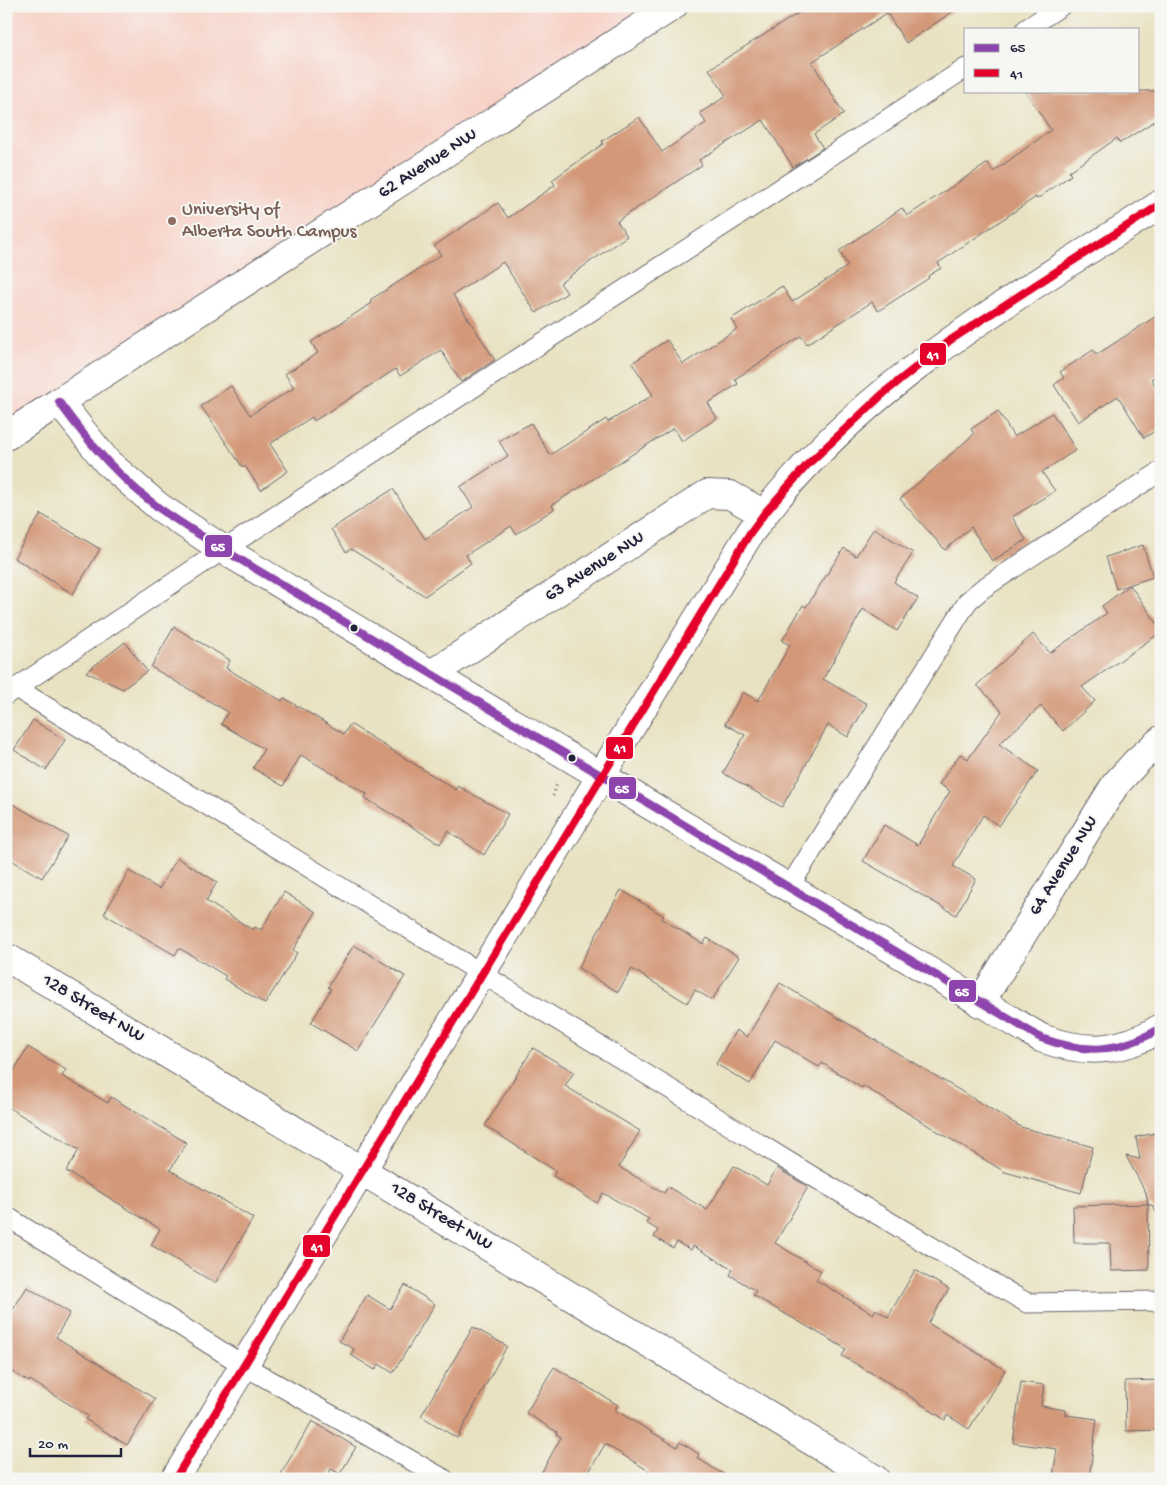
<svg xmlns="http://www.w3.org/2000/svg" width="1167" height="1485" font-family="'Gochi Hand',sans-serif">
	<rect width="100%" height="100%" fill="#f6f6f2"/>
	<filter id="ink" filterUnits="userSpaceOnUse"><feTurbulence type="fractalNoise" baseFrequency=".02" numOctaves="2"/><feDisplacementMap in="SourceGraphic" scale="10" xChannelSelector="R" yChannelSelector="G"/><feConvolveMatrix kernelMatrix="1 2 1 2 8 2 1 2 1" color-interpolation-filters="sRGB"/></filter>
	<filter id="wash" filterUnits="userSpaceOnUse"><feTurbulence type="fractalNoise" baseFrequency=".0096" numOctaves="4" result="noise"/><feDisplacementMap in="SourceGraphic" scale="20" xChannelSelector="R" yChannelSelector="G"/><feGaussianBlur stdDeviation="1.12" result="paint"/><feColorMatrix in="noise" values="0 0 0 0 0 0 0 0 0 0 0 0 0 0 0 0 0 1.4 0 .05"/><feComposite in="paint" operator="in"/></filter>
	<g filter="url(#wash)">
		<rect width="100%" height="100%" fill="#e9e2c2"/>
		<path fill="#f7d1c6" d="M6,6h664l-664,430z"/>
		<g id="blocks">
			<path fill="#d39878" d="M810,6h151l-55,37 -19,-30 -75,49 32,52 -30,20 9,14 -30,19 -30,-47 -64,40 3,5 -85,56 10,15 -67,47 7,10 -31,20 -33,-51 -50,33 42,65 -34,22 -20,-32 -41,26 -4,-7 -82,52 -2,-4 -42,27 18,27 -27,19 -16,-24 -2,2 -42,-62 30,-20 19,29 44,-27 -9,-14 33,-21 -7,-11 61,-39 -2,-3 71,-45 -7,-9 64,-43 10,15 47,-33 -3,-5 51,-36 -1,-3 37,-24 23,35 44,-29 -6,-10 26,-17 -17,-27z
				M1025,91h136v26l-41,26 -3,-5 -48,34 2,3 -34,24 -1,-2 -98,66 3,5 -13,8 1,2 -51,33 -6,-9 -65,42 -6,-8 -66,43 3,5 -30,19 9,15 -35,23 -8,-13 -122,77 2,4 -38,25 -5,-8 -45,29 5,8 -46,33 -74,-47 -5,3 -15,-23 62,-40 32,50 48,-32 -13,-20 48,-31 -9,-15 32,-18 19,32 56,-36 2,3 45,-27 -21,-32 35,-23 16,24 54,-35 -6,-10 51,-33 10,16 56,-36 -9,-15 63,-43 5,8 81,-53 5,9 58,-42z
				M1161,313v60l-10,6 10,15v33l-17,11 -26,-42 -40,26 -24,-37 10,-7 -4,-6 33,-22 3,5z
				M998,411l16,26 38,-24 24,37 -34,22 13,19 -43,26 14,23 -34,21 -21,-34 -26,23 -45,-51 74,-65 -3,-5z
				M41,514l59,35 -27,45 -59,-36z
				M874,528l39,25 -19,29 24,16 -21,33 -34,-22 -40,70 44,25 -19,33 -20,-12 -46,82 -59,-34 22,-38 -20,-11 18,-32 15,9 32,-56 -8,-4 21,-36 3,2 38,-59 12,8z
				M1143,545l10,32 -37,12 -10,-32z
				M1130,585l31,44v3l-79,55 13,14 -32,30 -22,-25 -42,38 39,27 -39,55 -16,-11 -30,51 23,13 -20,36 -93,-54 21,-36 34,20 32,-54 -11,-7 21,-30 8,5 34,-48 -25,-26 56,-51 17,19 57,-40 -5,-7z
				M174,627l56,33 -4,8 56,33 2,-3 60,36 6,-10 106,66 2,-4 50,28 -24,41 -36,-24 -8,13 -75,-46 2,-4 -66,-39 -18,31 -30,-18 11,-19 -43,-25 7,-12 -77,-45z
				M125,642l22,29 -24,18 -37,-17z
				M33,720l32,20 -19,30 -32,-20z
				M6,800l62,36 -26,42 -36,-21z
				M177,858l40,24 -11,19 47,29 2,-3 6,3 23,-38 32,20 -23,38 4,3 -32,51 -41,-25 2,-3 -47,-28 -4,7 -71,-41 25,-43 30,18z
				M621,890l43,26 -2,3 41,25 4,-6 32,19 -27,43 -17,-10 -8,13 -55,-34 -14,23 -40,-24z
				M354,945l51,31 -47,75 -47,-28 20,-34 -3,-2z
				M780,983l241,144 72,20 -12,46 -76,-21 -142,-86 -1,2 -40,-25 -3,4 -44,-27 -25,44 -34,-20 20,-34 11,7z
				M28,1047l38,23 -4,6 46,27 3,-6 76,46 -17,27 83,48 -38,65 -64,-38 9,-16 -94,-58 13,-21 -73,-44v-22z
				M533,1048l41,24 -9,14 75,45 -21,36 45,26 4,-6 39,23 27,-44 33,19 10,-17 31,19 -33,56 46,28 -5,9 57,34 3,-5 12,8 27,-47 34,19 -21,34 77,47 -36,59 -22,-14 -2,5 -44,-30 -59,-34 4,-7 -93,-54 3,-4 -26,-16 3,-6 -40,-23 -2,4 -14,-8 -4,6 -19,-11 4,-7 -12,-7 3,-4 -46,-26 -6,10 -44,-27 3,-5 -71,-45z
				M1161,1132v89l-9,-16h-4l-2,-12 -20,-37 14,3 -4,-22z
				M1148,1204l1,66 -38,1 -1,-28h-36l-1,-37z
				M405,1285l30,19 -42,69 -14,-9 -4,6 -24,-15 3,-6 -15,-8 28,-46 23,14z
				M27,1287l43,26 -14,24 99,62 -28,46 -42,-26 3,-3 -58,-36 -1,2 -23,-14v-47z
				M473,1327l34,19 -50,92 -36,-22z
				M554,1367l64,38 -3,5 62,37 3,-5 19,12 -2,4 34,21h-86l4,-8 -44,-27 -20,35h-47l23,-42 -5,-3 1,-2 -31,-19z
				M1161,1380v50l-35,1 -1,-50z
				M1021,1382l23,3 -3,21 25,4v5l31,4 -8,60 -36,-3 4,-27 -44,-6z
				M312,1421l44,26 -16,27 -9,-5 -6,10h-47z"/>
		</g>
	</g>
	<g filter="url(#ink)">
		<use href="#blocks" fill-opacity="0" stroke="#68656a" stroke-width="1"/>
		<g fill="none" stroke-linecap="round" stroke-linejoin="round">
			<defs>
				<path id="service" d="M1026,29l35,-23
					M16,688l187,-125 763,-495
					M6,695l10,-7 796,488 215,127 134,-2
					M788,889l180,-288 14,-12 179,-118
					M6,1216l237,149 201,114"/>
				<path id="minor" d="M1161,204c-147,95 -308,184 -411,329l-149,243 440,262c44,16 79,15 120,-10
					M59,402l614,-396
					M433,673l274,-179 23,1 34,19
					M6,957l869,522
					M980,1003l135,-218 23,-25 23,-20"/>
				<path id="tertiary" d="M6,436l53,-34 48,60 52,45 65,43 377,226 -426,703"/>
			</defs>
			<use href="#service" stroke="#68656a" stroke-width="21"/>
			<use href="#minor" stroke="#68656a" stroke-width="30"/>
			<use href="#tertiary" stroke="#68656a" stroke-width="30"/>
			<path stroke="#68656a" stroke-width="3" stroke-dasharray="1 4" stroke-linecap="butt" d="M553,796l4,-13"/>
			<use href="#service" stroke="#fff" stroke-width="19"/>
			<use href="#minor" stroke="#fff" stroke-width="28"/>
			<use href="#tertiary" stroke="#fff" stroke-width="28"/>
			<defs>
				<path id="bus-1" d="M59,402c28,39 61,77 100,106 21,15 43,28 65,42l817,488c44,16 79,15 120,-10"/>
				<path id="bus-2" d="M175,1479l575,-946 14,-19 44,-50 77,-72 64,-51 212,-137"/>
			</defs>
			<use href="#bus-1" stroke="#f6f6f2" stroke-width="11"/>
			<use href="#bus-2" stroke="#f6f6f2" stroke-width="11"/>
			<use href="#bus-1" stroke="#8e44ad" stroke-width="8"/>
			<use href="#bus-2" stroke="#e4002b" stroke-width="8"/>
		</g>
	</g>
	<circle fill="#8d6e63" stroke="#f6f6f2" stroke-width="2" cx="172" cy="221" r="5"/>
	<g fill="#22223b" stroke="#f6f6f2" stroke-width="2">
		<circle cx="354" cy="628" r="4.5"/>
		<circle cx="572" cy="758" r="4.5"/>
	</g>
	<g text-anchor="middle" dominant-baseline="central" stroke-width="4" stroke-linejoin="round" paint-order="stroke">
		<g font-size="19" fill="#22223b" stroke="#f6f6f2">
			<text transform="translate(428 164) rotate(-33)">62 Avenue NW</text>
			<text transform="translate(595 567) rotate(-33)">63 Avenue NW</text>
			<text transform="translate(1064 866) rotate(-58)">64 Avenue NW</text>
			<text transform="translate(93 1009) rotate(31)">128 Street NW</text>
			<text transform="translate(441 1217) rotate(31)">128 Street NW</text>
		</g>
		<g font-size="19" fill="#785e54" stroke="#f6f6f2" text-anchor="start">
			<text x="182" y="210">University of<tspan x="182" dy="22">Alberta South Campus</tspan></text>
		</g>
	</g>
	<g stroke="#f6f6f2" stroke-width="2">
		<rect x="919" y="342" width="28" height="24" rx="5" fill="#e4002b"/>
		<rect x="204" y="534" width="29" height="24" rx="5" fill="#8e44ad"/>
		<rect x="605" y="736" width="29" height="24" rx="5" fill="#e4002b"/>
		<rect x="608" y="776" width="29" height="24" rx="5" fill="#8e44ad"/>
		<rect x="948" y="979" width="29" height="24" rx="5" fill="#8e44ad"/>
		<rect x="302" y="1234" width="29" height="24" rx="5" fill="#e4002b"/>
	</g>
	<g font-size="14" text-anchor="middle" font-weight="bold" fill="#fff">
		<text x="933" y="359">41</text>
		<text x="218" y="551">65</text>
		<text x="620" y="752">41</text>
		<text x="622" y="793">65</text>
		<text x="962" y="996">65</text>
		<text x="317" y="1251">41</text>
	</g>
	<rect width="1167" height="1485" fill="none" stroke="#f6f6f2" stroke-width="25"/>
	<rect x="964" y="28" width="175" height="65" fill="#f6f6f2" stroke="#a1a1a9"/>
	<rect x="974" y="44" width="25" height="8" fill="#8e44ad" stroke="#a1a1a9"/>
	<text x="1010" y="52" font-size="15" fill="#22223b">65</text>
	<rect x="974" y="69" width="25" height="8" fill="#e4002b" stroke="#a1a1a9"/>
	<text x="1010" y="78" font-size="15" fill="#22223b">41</text>
	<path d="M30 1448v8h91v-8" fill="none" stroke="#22223b" stroke-width="2.5"/>
	<text x="38" y="1448" font-size="15" fill="#22223b" stroke="#f6f6f2" stroke-width="4" paint-order="stroke">20 m</text>
</svg>
